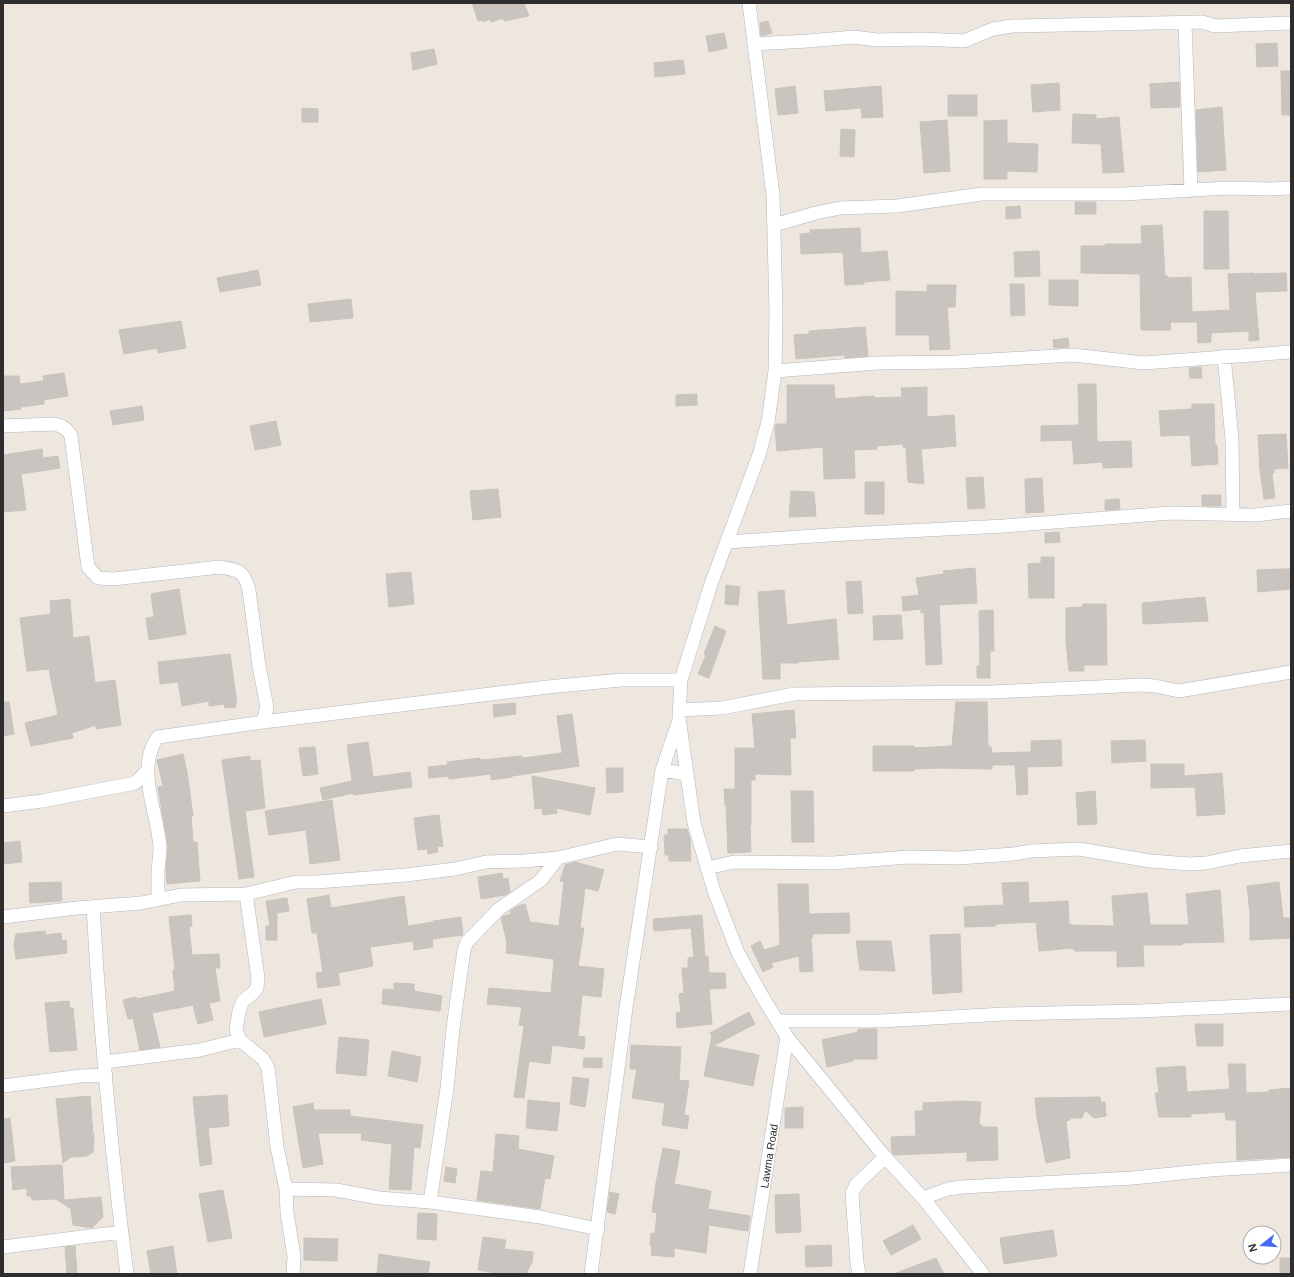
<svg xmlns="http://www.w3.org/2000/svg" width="1294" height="1277" font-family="Helvetica,sans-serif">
	<rect width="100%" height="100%" fill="#eee7df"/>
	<path fill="#c9c4bf" stroke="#c9c3b9" d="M472,3h52l5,13 -25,5 -1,-3 -12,4 -1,-3 -7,3v-2l-5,1z
		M768,21l4,12 -11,3 -1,-13z
		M724,33l3,15 -18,4 -3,-16z
		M1277,43l1,23 -21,1 -1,-23z
		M434,49l3,15 -24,6 -2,-17z
		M683,60l2,14 -30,3 -1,-14z
		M1281,71h10v44h-9z
		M1179,82l1,25 -29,1 -1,-24z
		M1059,83l1,27 -27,2 -2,-27z
		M795,86l3,27 -20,2 -3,-26z
		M881,86l2,31 -21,1 -1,-10 -35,3 -2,-20z
		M948,95h29v21h-29z
		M1222,107l4,63 -28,2 -2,-62z
		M302,108l16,1v13h-16z
		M1073,114l23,1v4l23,-2 5,55 -21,1 -2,-29 -29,-1z
		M947,120l3,51 -26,2 -4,-51z
		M1007,120v23l31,1 -1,28 -30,-1v8h-23v-58z
		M841,129l14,1 -1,27 -14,-1z
		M1075,202h21v12h-21z
		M1020,206l1,12 -15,1v-12z
		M1204,211h24l1,58h-25z
		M1162,225l3,51h3v2l23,-1 1,35 38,-2 -2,-36 26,-1v1l32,-1 1,18 -32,1 4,48 -10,1v-10l-38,2v9l-13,1 -1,-21h-27l1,8h-30l-1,-56 -59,-1v-27h24v-2h37l-1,-18z
		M860,228l1,25 26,-2 3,29 -26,2v2l-19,1 -2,-33 -42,2 -1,-20 11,-1 -1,-3z
		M1039,251l1,25 -25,1 -1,-25z
		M258,270l3,15 -41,7 -3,-14z
		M1049,280h29v26l-29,-1z
		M1010,284h14l1,31 -14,1z
		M927,285h29l-1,22h-8l3,42 -20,1 -1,-15h-33v-44l31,1z
		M351,299l2,19 -43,4 -2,-18z
		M181,321l5,27 -28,5 -1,-5 -33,6 -5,-24z
		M865,327l3,29 -23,2v-3l-49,4 -2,-24 15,-1v-3z
		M1068,338l1,9 -15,1 -1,-8z
		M1201,367l1,11h-12l-1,-10z
		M64,373l4,23 -24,4v4l-23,3v2l-18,2v-35h16l1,8 24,-3 -1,-5z
		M1078,384h18l1,58 34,-1 1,26 -29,1v-6l-29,2 -2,-24 -31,1v-15l38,-1z
		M787,385h47l1,14 39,-3v2l28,-1 -1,-9 26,-1v30l27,-2 2,31 -35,3 3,35 -16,-2 -2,-35h-3v-3l-26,2v3l-23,1 1,28 -31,1 -1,-32 -46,4 -2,-23 1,-4h11z
		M697,394v11l-21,1v-11z
		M1192,404h22l1,41h2l1,19 -26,2 -2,-31 -29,1 -2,-25 33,-2z
		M142,406l2,14 -31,5 -3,-14z
		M276,421l5,24 -26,5 -5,-24z
		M1286,434l2,34 -14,1v4h-2l3,25 -11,1 -4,-29 -2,-35z
		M42,449l1,9 15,-2 2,12 -39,6 5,36 -23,2v-57z
		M983,477l2,31 -17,1 -2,-31z
		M1042,478l2,34 -18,1 -1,-34z
		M865,482h19v32h-19z
		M498,489l3,28 -28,3 -3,-29z
		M791,491l23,1 2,24 -27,1z
		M1202,495h19v11h-19z
		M1119,499l1,10 -15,1v-10z
		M1059,532l1,10 -15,1v-10z
		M1041,557h13v41h-25l-1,-34 13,-1z
		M975,568l2,35 -38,2 3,59 -16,1 -2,-53 -3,1v-4l-18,2 -1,-14 17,-2 -3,-17 28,-4 -1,-3z
		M1281,569h10v20l-33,3 -1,-22z
		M411,572l3,32 -25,3 -3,-33z
		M861,581l2,32 -15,1 -2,-32z
		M726,585l14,2 -2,18 -13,-1z
		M179,589l7,45 -37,6 -3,-22 8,-1 -3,-23z
		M784,590l3,35 49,-6 3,40 -41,3v1h-18v16h-17l-5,-87z
		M1205,597l3,24 -65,3 -1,-21z
		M70,599l3,39 16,-2 6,47 20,-3 6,45 -25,4v-4l-24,8 1,5 -42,8 -6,-23 33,-8 -9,-46 -22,2 -7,-53 31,-4 -1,-13z
		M1083,604h23l1,61h-23v6h-15l-3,-29v-34l17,-1z
		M993,610l1,41h-4v27h-13v-12h3l-1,-55z
		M901,615l2,24 -29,1 -1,-24z
		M715,626l11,5 -17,47 -11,-4 8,-19 -2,-1z
		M230,654l7,49h-2l1,4 -11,1 -1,-4 -15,2v-5l-27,5 -4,-24 -18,2 -2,-22z
		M3,702h6l5,32 -11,2z
		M956,702h31l1,45h3l1,6 39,-1v-11l30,-1 1,26 -35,1 1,27 -11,1 -2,-30h-23v4l-51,-1 -27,1v2h-41v-25h41v2l38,-2z
		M515,703l1,11 -22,3 -1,-12z
		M794,710l2,28h-6l1,37 -36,-1v6h-4v45h-1l1,27 -23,1 -2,-48 -1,1 -1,-17h11v-41h20l-3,-34z
		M572,714l7,52 -67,10v1l-21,3v-6l-42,5v-3l-20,2 -1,-11 20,-2 -1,-3 33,-4v2l42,-4 1,2 39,-5 -5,-37z
		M1145,740l1,21 -34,2 -1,-22z
		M368,742l5,35 37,-5 2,15 -58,8 -1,-2 -30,7 -3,-12 32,-7 -5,-36z
		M315,747l3,27 -15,2 -4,-28z
		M183,754l4,18 6,44 -2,1 2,25h4l3,39 -33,3 -1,-14 2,-24 -10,-59 5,-1 -6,-26z
		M250,756v5l10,-1 5,48 -20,3 9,66 -15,2 -17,-119z
		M1151,764h33v12l38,-3 3,41 -28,2 -2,-29 -44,1z
		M606,768h17v24l-16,1z
		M532,776l63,12 -5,27 -34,-7 1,5 -14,2 -1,-7 -7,1z
		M791,791h22l1,51h-22z
		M1095,791l2,33 -19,1 -2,-32z
		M332,800l8,60 -30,4 -4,-34 -37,5 -4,-24z
		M439,815l4,31 -6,1 1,5 -10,2 -1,-5 -9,1 -4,-32z
		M668,829h19l3,10 1,22h-22v-6h-4l-1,-20h4z
		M20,841l2,21 -19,2v-21z
		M575,862l29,8 -6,21 -13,-3 -5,40h4l-6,38 26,3 -3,28 -19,-2 -4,41 7,1 -1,12 -32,-4 -2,19 -21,-3 -5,37 -10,-1 10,-71 -5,-1 3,-18 -35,-3 2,-16 62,5 3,-34 -48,-6 1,-11 -6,-24 3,-2 7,-2 -1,-3 8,-5 7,-2 5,18 29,4 5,-44 -4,-1 5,-16z
		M502,873l1,6 5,-1 2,14 -5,3 -24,4 -3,-22z
		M61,882l1,19 -32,2 -1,-20z
		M1028,882l1,21 39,-2 1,23h2v1l43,1 -2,-30 35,-3 3,32h39l-3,-31 34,-4 4,52 -42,1v2h-39l1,21 -27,1v-16h-42l-2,-3 -34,3 -3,-29 -40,2v2l-31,1 -1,-20 40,-2 -2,-22z
		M1279,882l4,36h8v20l-41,2v-27l-3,-27z
		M778,884h30l1,30 40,-1 1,20 -38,1 1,3h-2l2,34 -13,1 -1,-16 -28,7 2,4 -10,5 -12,-26 9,-5 4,9 16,-5z
		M329,895l2,13 73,-12 4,30 25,-4v-1l28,-4 2,18 -31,4 1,8 -19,3 -1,-9 -43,6 3,19 -35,7 2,12 -22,3 -2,-15 7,-1 -6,-39h-5l-5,-34z
		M287,898l2,13 -12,2v27h-11v-14h4l-4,-25z
		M191,915l1,11 -3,1 3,28 27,-1 1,14h-5l5,33 -11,2 4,17 -15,4 -5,-19 -41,8 8,34 -20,3 -7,-32 -5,1 -5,-19 13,-3 1,2 38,-8 -2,-21h2l-6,-53z
		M702,915l3,42 3,-1 1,17h16l1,15 -17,1 3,35 -35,4 -1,-15 5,-1 -2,-18 5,-1 -2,-25h6v-10l6,-1 -3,-29 -37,3 -1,-12z
		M45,931l1,4 15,-2 1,8 4,-1 1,13 -51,6 -2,-15 2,-10z
		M960,934l2,58 -29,2 -3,-59z
		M856,941h35l4,30 -35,-1z
		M394,983l20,1v7l28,5 -2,15 -58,-7 1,-15 11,1z
		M321,999l5,25 -62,13 -5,-25z
		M69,1001l1,7h3l4,42 -27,2 -5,-49z
		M749,1012l6,12 -42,22 46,9 -6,31 -49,-10 8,-40 -2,-3z
		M1195,1024h28v22h-26z
		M858,1029h19v30h-24v2l-26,6 -5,-27 36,-8z
		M339,1037l30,3 -3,36 -30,-3z
		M631,1045l50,2 -2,33 10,1 -5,34 5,1 -2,13 -25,-4 3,-22 -33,-5 5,-29h-7z
		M392,1051l29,6 -4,25 -29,-6z
		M584,1058h18v10l-19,-1z
		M1228,1064h17l1,29 23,-1v-2l22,-2v69l-54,3 -1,-40h-10l-1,-8 -34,2v3h-32l-4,-24h4l-3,-25 29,-2 2,26 43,-3z
		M573,1077l16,2 -4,28 -15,-3z
		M227,1095l2,31 -21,2 4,36 -12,2 -7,-69z
		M90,1096l3,38h1l-1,18 -6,4 -16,1 -8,6 -7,-64z
		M1100,1097l1,5h4l1,14 -12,2 -9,-8 -3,8h-12v2l-4,1 4,37 -24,5 -9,-45 -2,-20z
		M528,1100l32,3 -3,28 -31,-3z
		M963,1101l18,1 -2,23h3v2h15l1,33 -31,1v-9l-73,3 -2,-2 -1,-16 25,-1 -1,-25h8v-8z
		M313,1103l1,7h36v6l73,9 -3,23 -6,-1 -3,43 -22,-1 3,-45 -31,-4 1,-7h-44l5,31 -20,4 -10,-61z
		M803,1107v21h-18v-20z
		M10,1118l5,43 -12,2v-44z
		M496,1134l23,2 -1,13 36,7 -4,23 -5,-1 -5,31 -63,-9 4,-29 12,1z
		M663,1148l17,3 -6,33 37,7 -3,18 42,7 -2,15 -39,-6 -3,28 -32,-5v9l-23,-2 1,-9h-2l1,-13 4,1 2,-21 -5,-1 4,-29z
		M62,1165l2,35 37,-3 2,20 -11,11 -19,-3 -2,-16 -15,-10 -24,1 -1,-4h-4v-8l-14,2 -2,-23z
		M446,1167l11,2 -2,14 -11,-2z
		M223,1190l9,48 -24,4 -9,-48z
		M610,1192l9,2 -4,20 -8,-2z
		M799,1194l2,38 -25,1 -1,-38z
		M418,1213l19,1 -1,26 -19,-1z
		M913,1225l8,14 -30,16 -8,-14z
		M1053,1230l4,26 -53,8 -4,-26z
		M483,1237l23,3 -2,9 29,3 -1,10 -6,12h-25l-23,-4z
		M304,1238l34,1 -1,22 -33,-1z
		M831,1245l1,21 -26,1 -1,-21z
		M75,1246l2,28h-10l-2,-27z
		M173,1246l4,28h-26l-4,-23z
		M379,1254l51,8 -2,12h-51z
		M936,1258l8,16h-48v-1z
		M1280,1258h11v16h-11z"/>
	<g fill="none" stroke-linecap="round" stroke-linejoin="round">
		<defs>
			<path id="minor" d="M749,3l24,192 3,117 -1,59 -7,51 -9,33 -48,129 -30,96 -2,38 15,105 20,68 24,62 24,43 25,41 98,120 38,41 60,76
				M1185,23l6,168
				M754,44l54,-3 46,-4 23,3 45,-1 42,2 29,-12 19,-3 190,-4 13,4 76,-3
				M774,225l42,-12 24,-5 57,-2 85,-12h142l104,-6 42,1 21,-1
				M1224,356l8,83 1,75
				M775,371l103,-8 79,-1 116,-7 71,8 147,-11
				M3,426l51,-2c8,2 13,4 17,12l17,131 10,11 15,1 107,-12c19,3 24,4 29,23l10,76 8,41 -4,15
				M727,542l102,-7 175,-9 167,-13 84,2 36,-4
				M680,710l42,-2 72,-14 198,-2 149,-7 14,1 24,5 112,-19
				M662,770l24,4
				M3,806l39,-5 93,-18 13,-13
				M707,868l27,-6 99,1 75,-6 51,1 55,-4 17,-3 48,-2 71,12 40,3 16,-1 34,-7 51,-5
				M246,894l12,84 -1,10 -5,6 -9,7 -4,10 -3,19 4,10 23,19 5,9 9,79 9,42 1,24 7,43 -1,18
				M158,900c0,-11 0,-21 0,-31 1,-7 2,-15 2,-22 -2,-33 -25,-80 -2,-110l105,-15 285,-35 73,-7h60
				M93,907c7,122 18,245 34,367
				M3,917l74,-9 64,-5 40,-8 65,-1 50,-12h21l89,-7 49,-6 31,-7 38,-1 34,-3 59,-14 34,3
				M777,1021h104l123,-7 136,-3 151,-7
				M105,1062l95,-12 40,-10
				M3,1086l78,-10 25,-1
				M286,1189l50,1 43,8 51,4 110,15 58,12
				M923,1198l25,-9 14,-2 171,-9 77,-8 81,-5
				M430,1202l17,-114 6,-60 11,-78 3,-8 32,-33 42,-29 17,-22
				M3,1247l119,-15
				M591,1274l35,-266 36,-238 17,-50
				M750,1274l37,-237
				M859,1274l-2,-11 -5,-69 4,-9 29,-28"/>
		</defs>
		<use href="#minor" stroke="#b3b6c0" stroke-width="14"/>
		<use href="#minor" stroke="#fff" stroke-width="13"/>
	</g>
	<g text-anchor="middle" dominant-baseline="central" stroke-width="3" stroke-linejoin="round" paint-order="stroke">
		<g font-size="11" fill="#2d2d2d" stroke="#fff">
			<text transform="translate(769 1156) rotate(-81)">Lawma Road</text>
		</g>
	</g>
	<rect width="1294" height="1277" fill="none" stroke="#2d2d2d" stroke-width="8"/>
	<g transform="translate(1262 1245) rotate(253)"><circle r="19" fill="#ffffff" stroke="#ababab"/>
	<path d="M0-3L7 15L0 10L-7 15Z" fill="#4369f7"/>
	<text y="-6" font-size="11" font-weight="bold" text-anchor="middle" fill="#2d2d2d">N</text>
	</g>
</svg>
